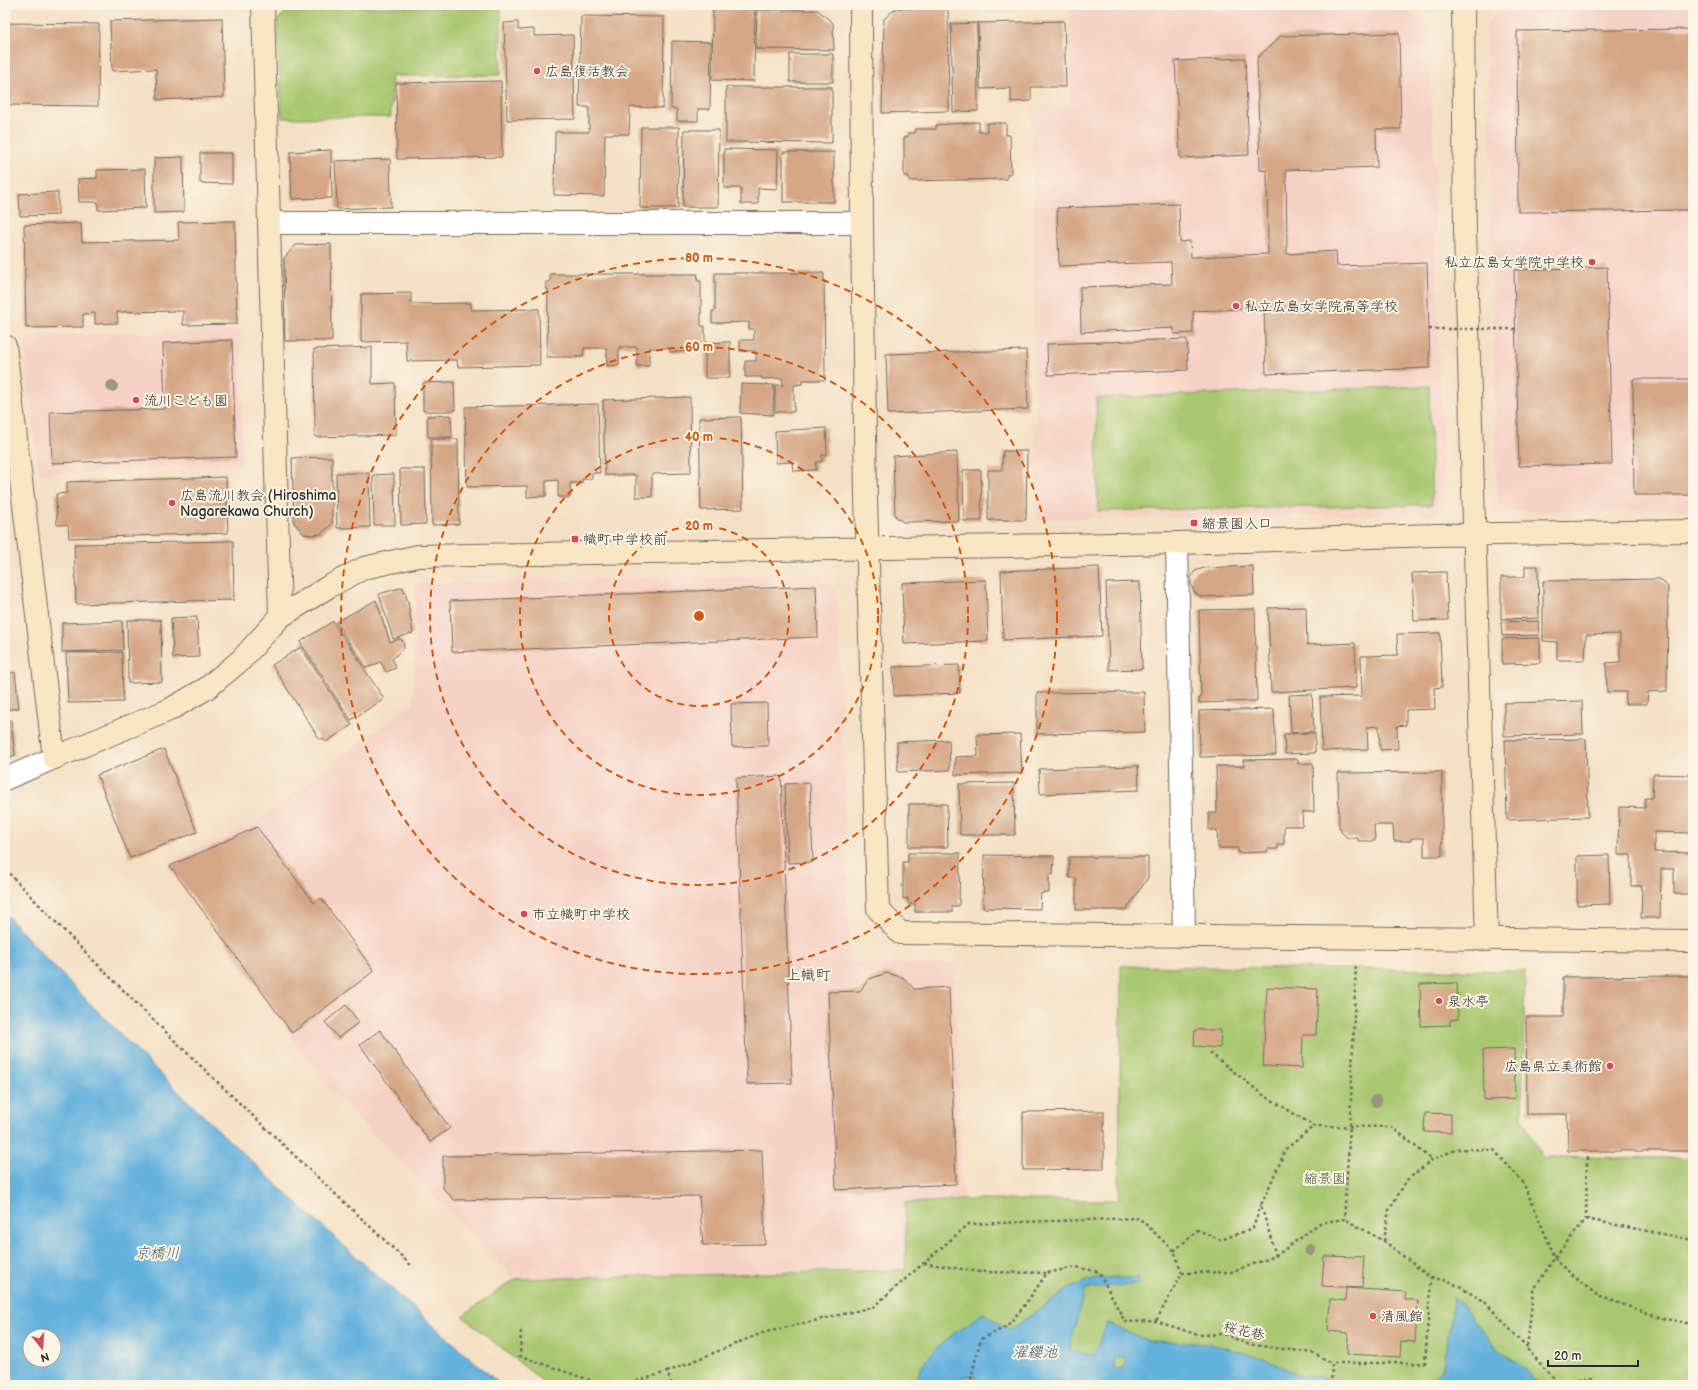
<svg xmlns="http://www.w3.org/2000/svg" width="1698" height="1390" font-family="'Balsamiq Sans','Klee One',sans-serif">
	<rect width="100%" height="100%" fill="#fcf5e5"/>
	<filter id="ink" filterUnits="userSpaceOnUse"><feTurbulence type="fractalNoise" baseFrequency=".025" numOctaves="2"/><feDisplacementMap in="SourceGraphic" scale="8" xChannelSelector="R" yChannelSelector="G"/><feConvolveMatrix kernelMatrix="1 2 1 2 8 2 1 2 1" color-interpolation-filters="sRGB"/></filter>
	<filter id="wash" filterUnits="userSpaceOnUse"><feTurbulence type="fractalNoise" baseFrequency=".012" numOctaves="4" result="noise"/><feDisplacementMap in="SourceGraphic" scale="16" xChannelSelector="R" yChannelSelector="G"/><feGaussianBlur stdDeviation="0.9" result="paint"/><feColorMatrix in="noise" values="0 0 0 0 0 0 0 0 0 0 0 0 0 0 0 0 0 1.4 0 .05"/><feComposite in="paint" operator="in"/></filter>
	<g filter="url(#wash)">
		<rect width="100%" height="100%" fill="#f4e0c4"/>
		<path fill="#f6d1c5" d="M1693,8v501l-186,2 -10,-10 -10,-478 14,-14z
			M1069,9l340,2 21,19 13,473 -9,11 -397,5 -6,-411 40,-1z
			M241,330l1,134 -203,10 -16,-138z
			M820,576l17,18 13,369 104,1 9,236 -58,3 1,67 -391,9 -188,-192 -162,-223 89,-41 159,-120 3,-120z"/>
		<path fill="#a9c76f" stroke="#6a794d" d="M293,6l208,2v67l-109,1 -1,41 -109,1 -5,-98z
			M1429,386l3,119 -334,6 -2,-113z
			M1121,966l404,5 -3,147 20,39 151,1v227h-1146l-85,-69 53,-37 391,-9 -1,-67 58,-3h156z"/>
		<path fill="#64b1dd" stroke="#486e84" fill-rule="evenodd" d="M5,913c42,48 87,92 131,137 117,117 241,226 365,335h-496zM30,1336h24v24h-24z
			M1095,1278h44l-1,6 -53,5 -16,62 25,4 13,-32 42,18 58,2 56,15 35,17 70,10h-390l-2,-8 -12,-1 -4,9h-42c0,-5 0,-11 2,-15 13,-25 41,-41 63,-57l27,17 60,-42zM1115,1356l9,1 2,5 -4,7h-7l-1,-6z
			M1455,1296l43,54 21,12 20,23h-115l18,-15z"/>
		<g id="blocks">
			<path fill="#d4a685" d="M896,8h52l1,103 -67,2 2,-94z
				M713,9h42l-1,72 -42,-1z
				M757,10h61l15,13 1,27 -78,-1z
				M581,16l83,1 -1,91 -33,-1 -1,27h-24l-1,62 -50,-1 1,-63h34v-25h-10z
				M222,18l2,79 -67,3 -1,-31 -44,2 -2,-50z
				M1064,21l2,66h-35v14l-20,1v-14l-31,1 -2,-66z
				M518,22v8l16,-1v7l39,-1 2,84 -68,1 -3,-97z
				M5,23l94,1 -1,82 -93,-1z
				M977,23l1,88 -25,1 -2,-88z
				M1693,29v181l-175,2 -1,-181z
				M1399,33l2,96h-25l1,38 -91,3 1,84 49,-3 1,15 90,-3 3,105 -164,6 -2,-66 -71,3v22l-19,1v-6l-93,4 -1,-45 92,-3 -1,-22 -112,4 -2,-58 122,-4 1,38 10,-1 1,16 77,-3 -1,-83 -7,-1 -3,-112 24,-22z
				M672,41l39,1 -1,67h-12v12h-21v-12h-6z
				M790,54h43v28h-43z
				M1245,58l4,97 -69,3 -5,-97z
				M501,81l1,76 -105,2 -1,-76z
				M726,87h106v56l-106,-1z
				M979,122v10h8v-9h19v12h4l1,39h-4v5l-98,2v-5h-5v-39h4v-4h7l1,-4h20v-4z
				M641,127h38l-1,81h-38z
				M684,130h35l-1,77h-35z
				M724,149l54,1 -1,39 -19,-1v16h-17v-16h-17z
				M331,150l1,48 -40,1 -2,-47z
				M783,152h51v50h-51z
				M200,153h32v31l-32,-1z
				M183,157l1,55 -30,1v-55z
				M390,159l1,48 -54,2 -2,-48z
				M145,169l1,39 -48,2v-8h-19l-1,-23 19,-1v-8z
				M58,192v23l-38,1 -1,-22z
				M235,221l2,103 -54,1v-14l-66,1 1,11 -23,1v-11l-12,1v13l-57,1 -2,-103 57,-2 1,19 97,-2 -1,-18z
				M331,244l1,97h-47l-1,-83 12,-13z
				M1607,267l5,197 -93,2 -5,-196z
				M715,273h109l1,107h-23v4l-8,1v27h-19v-27h8l-1,-7 -20,1v-2h-17v-16h11v-10h-16v-11h14v-11h-5v-7l-37,1v-12h3z
				M550,274h148l-1,7h4v45h4v17l25,-1v36h-25v-31h-4v4l-31,1 -1,-4h-20v18h-12v-19h-18v18l-12,1v-18h-23l-1,9h-36l1,-68h-2v-7h4z
				M411,293v11l60,-1v7l68,-1 1,56 -82,2 -1,-7 -50,1 -1,-20 -45,1v-48z
				M1187,339l1,31 -140,5 -1,-31z
				M232,340l4,117 -184,6 -2,-51 115,-3 -2,-66z
				M372,347v37l23,-1 1,52 -81,2 -1,-88z
				M1026,350l2,59 -140,5 -2,-60z
				M1633,379h60v116h-59z
				M454,382l1,29h-32v-28z
				M741,384l33,1 -1,30 -33,-2z
				M690,397l1,76 -39,1v23h-16v-22h-31l-2,-75z
				M598,404l2,69h-8v6h-10v4h-12l1,14h-13v-17l-12,1v15l-19,1v-11l-60,1 -2,-80z
				M451,415l1,22h-24l-1,-21z
				M741,417l2,92 -42,1 -2,-92z
				M826,428l1,27h-5v7h-6v8l-23,1 -1,-9 -16,1 -1,-32z
				M431,439h27l1,85 -27,1z
				M1003,451h24l-1,69h-38v-50h14z
				M957,452l2,69 -56,1 -8,-6 -2,-60z
				M332,457v67l-11,10 -8,1 -9,-1 -10,-11 -2,-65z
				M400,469h25l1,55 -25,1z
				M963,470h18l1,51h-18z
				M336,473h33l1,54 -33,1z
				M394,474l1,51h-21l-1,-50z
				M226,477l2,56 -159,5 -1,-13h-11l-1,-31 11,-1v-11z
				M233,541l1,59 -158,4 -2,-60z
				M1253,566l1,29 -53,2 -7,-5 -3,-8v-7l4,-6 9,-3z
				M1525,566h13l1,52 -38,1v-42h24z
				M1099,567l3,69 -99,4 -2,-69z
				M1446,572l2,48 -34,1 -2,-48z
				M1660,579l8,8 -1,104 -19,1 -1,12h-22l1,-12h-19l-1,-29 14,-1v-28l-34,1 -1,25h-28v-18l-14,-1v-60z
				M986,580l2,61 -84,3 -2,-61z
				M1140,582l2,87 -33,1 -3,-87z
				M816,586l2,51 -366,15 -2,-51z
				M403,587l5,15 5,31 -20,6 -14,-45z
				M376,600l14,42 10,-3 3,2 1,7 -12,11 4,9 -10,4 -5,-10 -15,6 -30,-46z
				M1306,607l1,38 48,-2 1,45 -85,4 -3,-84z
				M1255,609l2,92 -58,2v-5h2l-2,-88z
				M197,617l2,40 -26,1 -2,-40z
				M127,620h34l1,62 -34,1z
				M122,621l1,29 -61,2v-29z
				M333,621l51,78 -33,21 -51,-78z
				M1538,621l1,14 -37,1 -1,-14z
				M1440,633l2,54 -8,1 1,21 -29,1v15l-9,1 1,23 -18,1 -1,-24 -12,1 1,22 -46,2 -2,-54 42,-1 -1,-40 37,-1 -1,-21z
				M1540,638v25l-38,1v-25z
				M301,647l51,78 -26,17 -3,-4 -3,2 -48,-75z
				M122,652l1,50 -55,1 -2,-50z
				M959,665l1,28 -66,3 -1,-29z
				M15,672l4,36 -14,2v-37z
				M1144,692l1,40 -108,2v-41z
				M1312,694l2,37 -23,2 -2,-38z
				M1582,701l1,33 -79,2v-33z
				M767,703l1,43 -36,1 -1,-43z
				M1274,709l2,46 -76,2 -1,-46z
				M11,720l4,35 -10,4v-38z
				M1315,733v20l-30,1 -1,-20z
				M1020,734l2,39 -67,2v-18l23,-1 -1,-21z
				M1586,739l2,78 -81,3 -2,-80z
				M949,740l1,30 -52,2 -1,-30z
				M164,749l33,83 -67,26 -33,-83z
				M1298,759v5l15,-1 1,49h-11l-1,14h-18v18h-6v5h-10l-1,3 -29,1v-5h-20l-1,-18h-8v-17h8l-1,-47h28l-1,-6z
				M1692,761h1v79h-3l-1,-7 -35,-1v20l39,1v41h-19v-25h-13l-1,49h-19l1,-32h-11v-31h-13l1,-48 26,1v-10h7l1,-24 38,1z
				M1138,766l1,24 -99,4 -1,-25z
				M1442,772v84h-18v-18h-13v3h-17l-1,-16h-19l1,16h-17v-3h-10l-7,-6v-4h-2l-1,-55z
				M781,776l11,307 -45,1 -11,-306z
				M810,783l3,79 -25,1 -3,-79z
				M1014,783l1,52h-55l-1,-51z
				M909,804h38l1,43h-39z
				M257,827l57,76 7,-5 53,73 -82,62 -122,-167z
				M908,853h52l-1,53h-7v6h-37v-8h-7v-6l-5,1v-37h5z
				M984,855l70,1 -1,19 -4,-1v19h-8l-1,16 -57,-1z
				M1609,855l1,49 -33,1v-49z
				M1069,857h79v21l-22,32h-50v-32h-7z
				M887,973l17,5 10,11 35,-2 7,197 -120,6 -8,-198 32,-1 9,-12z
				M1693,976v175h-125l-1,-37h-40l-1,-97h37v-40z
				M1457,983l1,36 -8,1v5l-29,1 -1,-42z
				M1267,987l51,2 -2,46h-13l-1,33 -39,-2z
				M346,1005l13,17 -21,16 -13,-16z
				M380,1030l70,98 -20,14 -70,-97z
				M1195,1030h26l-1,18 -26,-2z
				M1514,1049l1,50 -31,1 -1,-50z
				M1104,1111v58l-81,1v-58z
				M1425,1113l26,1v19l-27,-1z
				M762,1150l3,94 -62,1 -4,-49 -245,4 -11,-12v-32z
				M1324,1256l40,1 -2,31 -40,-2z
				M1346,1288l60,4 -1,8h13l-3,42 -14,-1 -1,16 -53,-3 1,-21 -20,-2 2,-32 15,2z"/>
		</g>
	</g>
	<g filter="url(#ink)">
		<use href="#blocks" fill-opacity="0" stroke="#716a61" stroke-width="1"/>
		<g fill="none" stroke-linecap="round" stroke-linejoin="round">
			<defs>
				<path id="street" d="M270,223h592
					M1177,543l7,393
					M5,779l49,-21"/>
				<path id="secondary" d="M263,5l17,612
					M861,5l1,218 4,275 12,411 22,24 793,8
					M1463,5l2,226 22,709
					M5,346l49,412 115,-48 38,-22 34,-28 39,-43 48,-30 36,-19 54,-12 759,-13 259,-8 257,-4"/>
			</defs>
			<use href="#street" stroke="#716a61" stroke-width="24"/>
			<use href="#secondary" stroke="#716a61" stroke-width="24"/>
			<path stroke="#716a61" stroke-width="2.5" stroke-dasharray="3 3" stroke-linecap="butt" d="M5,869c130,138 270,268 408,398
				M1210,1053l52,41 52,32 78,1 40,33
				M1587,1157l-1,62 -31,38 -22,34 -6,58 31,34 35,-5 6,7
				M1586,1219l107,21
				M1384,1241l5,-31 18,-30 25,-20 25,-11 37,1 29,32 34,80 41,34 68,23 27,5
				M1174,1251l24,-21 23,10 32,-12 8,-23
				M1276,1256l-15,-51 25,-56 28,-23
				M924,1263l56,9 67,1
				M1182,1273l49,-1 45,-16 44,-33 24,-4 6,-93 6,-162
				M1431,1278l16,2 37,21 43,47
				M521,1331l-1,25 84,29
				M667,1372l95,-39 111,-26 96,-83 170,-6 35,33 8,22 -26,48
				M625,1385l42,-13 5,13
				M969,1385l2,-5 4,-19 6,-22 25,-12 16,-18 25,-36 29,-6 23,5 26,50 31,-1 42,14 26,-1 23,10 66,9 19,10
				M1331,1385l1,-22h93l6,-85 -47,-37 -40,-22"/>
			<use href="#street" stroke="#fff" stroke-width="22"/>
			<use href="#secondary" stroke="#fbe6c4" stroke-width="22"/>
			<path stroke="#716a61" stroke-width="2.5" stroke-dasharray="3 3" stroke-linecap="butt" d="M1429,329h87"/>
		</g>
		<g fill="#9a967b">
			<circle cx="112" cy="386" r="6"/>
			<circle cx="1376" cy="1101" r="6"/>
			<circle cx="1310" cy="1250" r="6"/>
		</g>
	</g>
	<g fill="none" stroke="#d5540f" stroke-width="2" stroke-dasharray="7 5">
		<circle cx="699" cy="616" r="90"/>
		<circle cx="699" cy="616" r="179"/>
		<circle cx="699" cy="616" r="269"/>
		<circle cx="699" cy="616" r="358"/>
	</g>
	<g fill="#d1495b" stroke="#fcf5e5" stroke-width="1.5">
		<circle cx="537" cy="71" r="4"/>
		<circle cx="1592" cy="262" r="4"/>
		<circle cx="1236" cy="306" r="4"/>
		<circle cx="136" cy="400" r="4"/>
		<circle cx="172" cy="503" r="4"/>
		<rect x="1190" y="519" width="8" height="8" rx="2"/>
		<rect x="571" y="535" width="8" height="8" rx="2"/>
		<circle cx="524" cy="914" r="4"/>
		<circle cx="1439" cy="1001" r="4"/>
		<circle cx="1610" cy="1066" r="4"/>
		<circle cx="1373" cy="1316" r="4"/>
	</g>
	<g text-anchor="middle" dominant-baseline="central" stroke-width="4" stroke-linejoin="round" paint-order="stroke">
		<g font-size="14" fill="#2b2b2b" stroke="#fcf5e5" text-anchor="start">
			<text x="545" y="71">広島復活教会</text>
			<text x="1584" y="262" text-anchor="end">私立広島女学院中学校</text>
			<text x="1244" y="306">私立広島女学院高等学校</text>
			<text x="144" y="400">流川こども園</text>
			<text x="180" y="495">広島流川教会 (Hiroshima<tspan x="180" dy="16">Nagarekawa Church)</tspan></text>
			<text x="1202" y="523">縮景園入口</text>
			<text x="583" y="539">幟町中学校前</text>
			<text x="532" y="914">市立幟町中学校</text>
			<text x="1447" y="1001">泉水亭</text>
			<text x="1602" y="1066" text-anchor="end">広島県立美術館</text>
			<text x="1381" y="1316">清風館</text>
		</g>
		<g font-size="14" fill="#515a3f" stroke="#fcf5e5">
			<text x="1325" y="1178">縮景園</text>
		</g>
		<g font-size="14" fill="#2b2b2b" stroke="#fcf5e5">
			<text transform="translate(1244 1331) rotate(13)">桜花巷</text>
		</g>
		<g font-size="15" fill="#2b2b2b" stroke="#fcf5e5">
			<text x="808" y="975">上幟町</text>
		</g>
		<g font-size="15" font-style="italic" fill="#3f5a69" stroke="#fcf5e5">
			<text x="157" y="1253">京橋川</text>
			<text x="1035" y="1352">濯纓池</text>
		</g>
	</g>
	<circle cx="699" cy="616" r="6" fill="#d5540f" stroke="#fcf5e5" stroke-width="2"/>
	<g font-size="12" text-anchor="middle" font-weight="bold" fill="#d5540f" stroke="#fcf5e5" stroke-width="4" stroke-linejoin="round" paint-order="stroke">
		<text x="699" y="262">80 m</text>
		<text x="699" y="351">60 m</text>
		<text x="699" y="441">40 m</text>
		<text x="699" y="530">20 m</text>
	</g>
	<rect width="1698" height="1390" fill="none" stroke="#fcf5e5" stroke-width="20"/>
	<g transform="translate(42 1348) rotate(163)"><circle r="19" fill="#fcf5e5" stroke="#a8a49b"/>
	<path d="M0-3L7 15L0 10L-7 15Z" fill="#d1495b"/>
	<text y="-6" font-size="11" font-weight="bold" text-anchor="middle" fill="#2b2b2b">N</text>
	</g>
	<path d="M1548 1360v6h90v-6" fill="none" stroke="#2b2b2b" stroke-width="2"/>
	<text x="1554" y="1360" font-size="12" fill="#2b2b2b" stroke="#fcf5e5" stroke-width="3" paint-order="stroke">20 m</text>
</svg>
